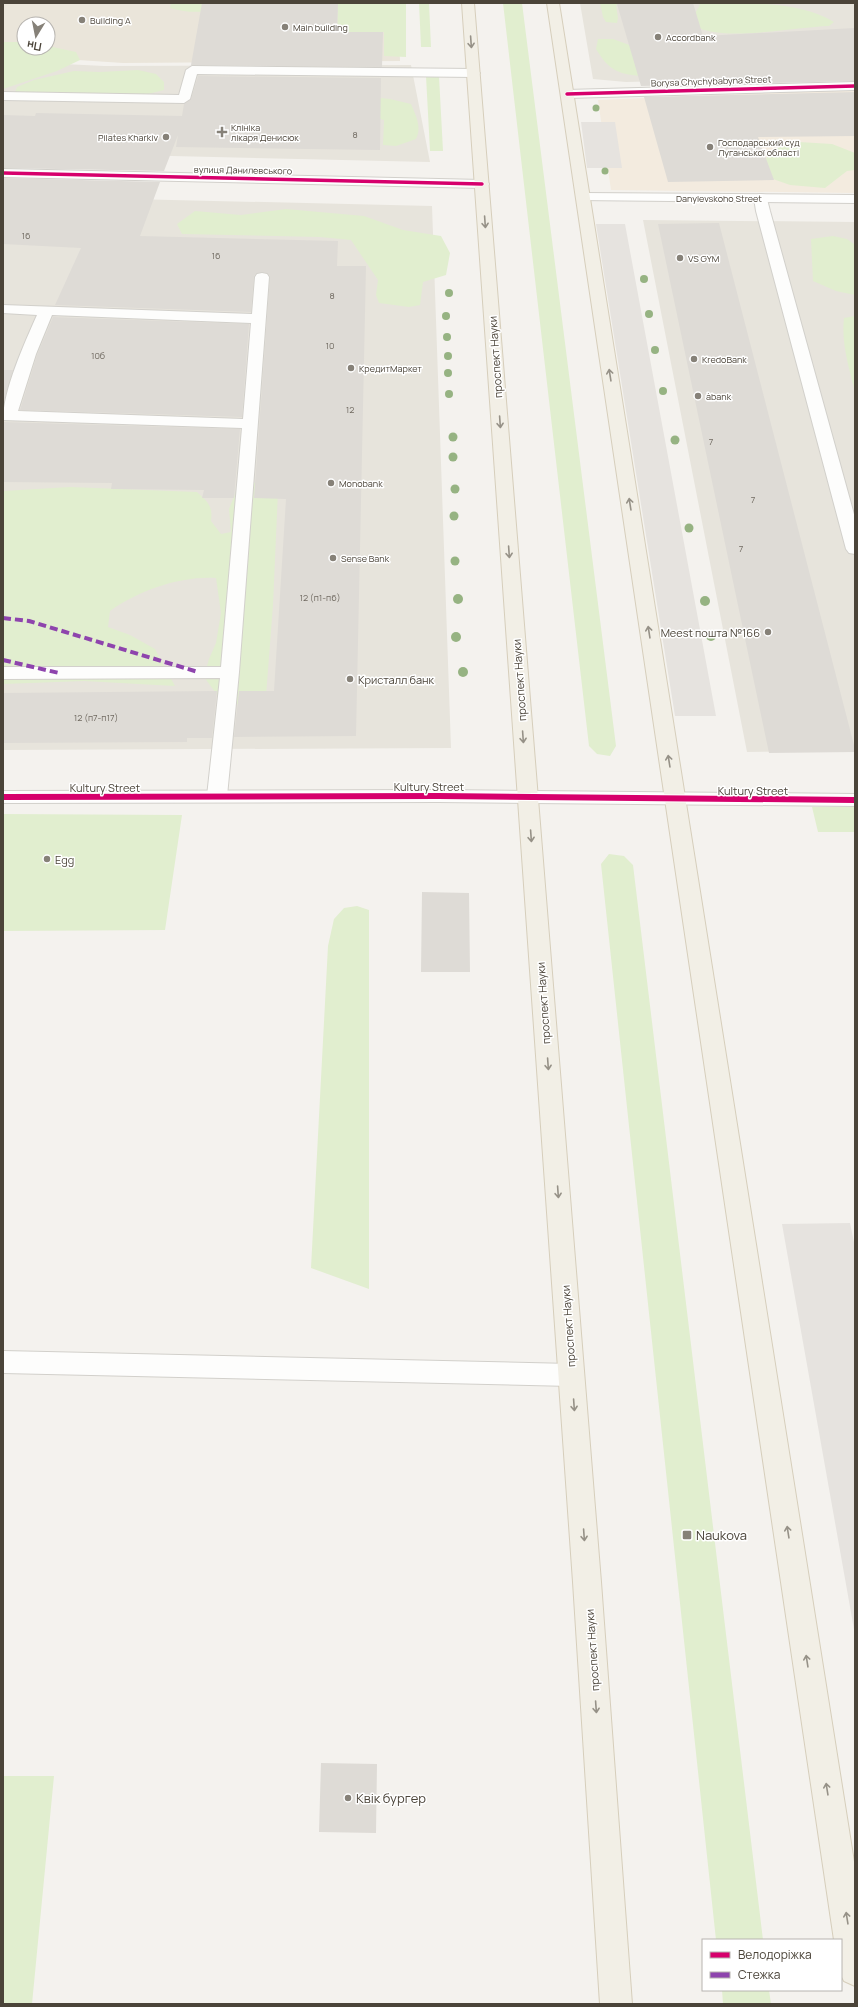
<svg xmlns="http://www.w3.org/2000/svg" width="858" height="2007" font-family="Manrope,sans-serif">
	<rect width="100%" height="100%" fill="#f4f2ee"/>
	<path fill="#e7e4dc" d="M580,3h275v73l-229,6 -33,-3z
		M3,61l101,5 307,-1 19,97 -427,-10z
		M3,196l429,10 19,542 -448,2z
		M643,220l212,2v529l-108,1z"/>
	<path fill="#f3ebdf" d="M855,89v104l-244,-3 -13,-90z"/>
	<path fill="#eae5da" fill-rule="evenodd" d="M3,3h395l2,58 -277,2 -120,-8zM24,24h24v24h-24z"/>
	<path fill="#e1eecf" d="M171,3h64c-25,9 -39,12 -65,5z
		M338,3h68v54l-22,-1v-24h-47z
		M419,3h10l2,44h-10z
		M503,3h19l94,743 -6,10 -13,-2 -8,-8z
		M600,3h34l-18,2 2,13 -1,5 -11,-1 -3,-5z
		M700,3c43,0 98,-3 134,19l-5,4c-33,1 -101,15 -130,2l-4,-15 4,-6z
		M598,39h15l19,7 8,30c-23,-2 -32,-7 -44,-27z
		M3,42h21v6h24v-2l28,6 4,8 -23,11 -54,18z
		M138,70l18,4 8,8v8l-16,4 -135,4 4,-11 17,-7 40,-9 26,1z
		M426,76h13l4,75h-13z
		M371,97l19,2 21,5c5,12 11,23 5,35l-20,7 -13,-1 1,-25 -20,-5z
		M799,142l33,2 23,9v17l-8,1 -22,17 -35,-3 -17,-6 -8,-18c7,-14 18,-16 34,-19z
		M286,209l78,7 39,14 38,6 9,17 -4,22 -23,7 -3,23 -11,2 -30,-4 -3,-8 2,-15 -27,-40 -31,-3 -138,-3 -5,-10 18,-13 46,4z
		M833,236l14,3 8,6v50l-19,-4 -23,-10 -2,-42z
		M855,316v76c-6,-25 -14,-49 -11,-74z
		M265,482l13,9 -5,114 -8,104 -9,3 -38,-16 -14,-19 5,-18 7,-16 5,-30 -5,-35c-36,-2 -76,12 -106,33l-2,16 22,8 25,14 20,37 -91,-5 -81,3v-193l67,-4 127,5c11,10 16,14 14,29l10,13 10,-2 -2,-23 10,-25z
		M812,807h43v25h-37z
		M3,814l179,1 -17,115 -162,1z
		M609,854l15,2 9,9 130,1075h-47l-115,-1076z
		M357,906l12,4v379l-58,-21 17,-322 6,-27 10,-11z
		M3,1776h51l-22,228h-29z
		M722,1990h47l2,14h-48z"/>
	<path fill="#e6e3df" d="M581,122h34l7,46h-35z
		M596,224h29l91,492h-41z
		M850,1223l5,24v388l-73,-411z"/>
	<path fill="#dedbd6" d="M202,3h136l-1,29h46l-1,35 -191,-2z
		M640,3h53l10,33 152,-8v53l-214,5 -24,-82z
		M198,76l183,2 -1,72 -204,-3 2,-12 -14,36 -161,-3v-53l32,1 1,-3 146,3 2,-12 7,-5z
		M855,92v44l-97,1 16,43 -106,2 -24,-85z
		M3,178l157,4 -20,54 198,5 -1,25h29l-10,470 -122,1 5,-46h35l12,-192 -32,-1 16,-222 -3,-3 -5,-1 -5,1 -3,3 -3,36 -196,-7 26,-57 -78,-4z
		M719,223l136,526v3l-86,1 -111,-529z
		M53,317l196,7 -7,93 -222,-7 17,-55z
		M3,370h10l-10,35z
		M3,422l237,7 -6,69h-32l2,-8 -93,-1 1,-6 -109,-1z
		M217,691l-5,47h-25v4l-184,1v-50z
		M422,892l47,1 1,79h-49z
		M321,1763l56,1 -1,69 -57,-1z"/>
	<g fill="none" stroke-linecap="round" stroke-linejoin="round">
		<defs>
			<path id="service" d="M192,66l282,3 6,4 -6,4 -277,-3 -7,25 -6,4 -181,-3v-8l176,3 7,-25z
				M761,194l5,1 4,16 85,307v36l-6,-1 -3,-4 -90,-338 -2,-13 2,-3z
				M262,273l5,1 2,3 -30,395 -12,124 -3,4 -7,2 -7,-2 -3,-4 13,-118 -217,1v-12h218l21,-239 -239,-8c0,-30 22,-78 34,-105l-34,-2v-8l249,9 3,-37 2,-3zM52,315l199,8 -8,96 -225,-8 18,-57z
				M3,1351l568,13 9,3 4,8 -4,8 -9,3 -568,-13z"/>
			<path id="minor" d="M855,82v8l-288,8 -6,-4 6,-4z"/>
			<path id="tertiary" d="M3,169l479,11 5,1 2,3 -2,3 -5,1 -479,-11z
				M583,193l272,2v8l-277,-3 -2,-3 2,-3z
				M438,790l417,4v12l-417,-4 -435,1v-12z"/>
			<path id="primary" d="M462,3h12l127,1579 31,422h-32l-27,-422z
				M547,3h12l296,1865v118l-11,-5 -3,-6v-35h-7z"/>
		</defs>
		<use href="#service" stroke="#d2d0cb" stroke-width="2"/>
		<use href="#minor" stroke="#d2d0cb" stroke-width="2"/>
		<use href="#tertiary" stroke="#d2d0cb" stroke-width="2"/>
		<use href="#primary" stroke="#d6cebb" stroke-width="2"/>
		<use href="#service" fill="#fdfdfc" fill-rule="evenodd"/>
		<use href="#minor" fill="#fdfdfc" fill-rule="evenodd"/>
		<use href="#tertiary" fill="#fdfdfc" fill-rule="evenodd"/>
		<use href="#primary" fill="#f2efe6" fill-rule="evenodd"/>
		<path stroke="#8e44ad" stroke-width="4" stroke-dasharray="8 4" stroke-linecap="butt" d="M3,618l26,3 169,51
			M3,660l56,13"/>
		<defs>
			<path id="cycleway-far1" d="M567,94l288,-8
				M3,173l479,11"/>
			<path id="cycleway" d="M3,797l435,-1 417,4"/>
		</defs>
		<use href="#cycleway-far1" stroke="#fff" stroke-width="5"/>
		<use href="#cycleway" stroke="#fff" stroke-width="8"/>
		<use href="#cycleway-far1" stroke="#d6006c" stroke-width="3.5"/>
		<use href="#cycleway" stroke="#d6006c" stroke-width="6"/>
	</g>
	<g fill="#96b382">
		<circle cx="596" cy="108" r="3.5"/>
		<circle cx="605" cy="171" r="3.5"/>
		<circle cx="644" cy="279" r="4"/>
		<circle cx="449" cy="293" r="4"/>
		<circle cx="649" cy="314" r="4"/>
		<circle cx="446" cy="316" r="4"/>
		<circle cx="447" cy="337" r="4"/>
		<circle cx="655" cy="350" r="4"/>
		<circle cx="448" cy="356" r="4"/>
		<circle cx="448" cy="373" r="4"/>
		<circle cx="663" cy="391" r="4"/>
		<circle cx="449" cy="394" r="4"/>
		<circle cx="453" cy="437" r="4.5"/>
		<circle cx="675" cy="440" r="4.5"/>
		<circle cx="453" cy="457" r="4.5"/>
		<circle cx="455" cy="489" r="4.5"/>
		<circle cx="454" cy="516" r="4.5"/>
		<circle cx="689" cy="528" r="4.5"/>
		<circle cx="455" cy="561" r="4.5"/>
		<circle cx="458" cy="599" r="5"/>
		<circle cx="705" cy="601" r="5"/>
		<circle cx="711" cy="636" r="5"/>
		<circle cx="456" cy="637" r="5"/>
		<circle cx="463" cy="672" r="5"/>
	</g>
	<defs><path id="oneway-shaft" d="M-6 0H5M1.5-3L5.5 0L1.5 3" fill="none" stroke-width="1.6" stroke-linecap="round" stroke-linejoin="round"/></defs>
	<g stroke="#969187">
		<use href="#oneway-shaft" transform="translate(471 42) rotate(86)"/>
		<use href="#oneway-shaft" transform="translate(485 222) rotate(86)"/>
		<use href="#oneway-shaft" transform="translate(610 375) rotate(-99)"/>
		<use href="#oneway-shaft" transform="translate(500 422) rotate(86)"/>
		<use href="#oneway-shaft" transform="translate(630 504) rotate(-99)"/>
		<use href="#oneway-shaft" transform="translate(509 552) rotate(86)"/>
		<use href="#oneway-shaft" transform="translate(649 632) rotate(-99)"/>
		<use href="#oneway-shaft" transform="translate(523 737) rotate(86)"/>
		<use href="#oneway-shaft" transform="translate(669 761) rotate(-99)"/>
		<use href="#oneway-shaft" transform="translate(531 836) rotate(86)"/>
		<use href="#oneway-shaft" transform="translate(548 1064) rotate(86)"/>
		<use href="#oneway-shaft" transform="translate(558 1192) rotate(86)"/>
		<use href="#oneway-shaft" transform="translate(574 1405) rotate(86)"/>
		<use href="#oneway-shaft" transform="translate(788 1532) rotate(-99)"/>
		<use href="#oneway-shaft" transform="translate(584 1535) rotate(86)"/>
		<use href="#oneway-shaft" transform="translate(807 1661) rotate(-99)"/>
		<use href="#oneway-shaft" transform="translate(596 1707) rotate(86)"/>
		<use href="#oneway-shaft" transform="translate(827 1789) rotate(-99)"/>
		<use href="#oneway-shaft" transform="translate(847 1918) rotate(-99)"/>
	</g>
	<g fill="#868178" stroke="#fff" stroke-width="1.5">
		<circle cx="82" cy="20" r="4"/>
		<circle cx="285" cy="27" r="4"/>
		<circle cx="658" cy="37" r="4"/>
		<path d="M220 126h4v4h4v4h-4v4h-4v-4h-4v-4h4z"/>
		<circle cx="166" cy="137" r="4"/>
		<circle cx="710" cy="147" r="4"/>
		<circle cx="680" cy="258" r="4"/>
		<circle cx="694" cy="359" r="4"/>
		<circle cx="351" cy="368" r="4"/>
		<circle cx="698" cy="396" r="4"/>
		<circle cx="331" cy="483" r="4"/>
		<circle cx="333" cy="558" r="4"/>
		<circle cx="768" cy="632" r="4"/>
		<circle cx="350" cy="679" r="4"/>
		<circle cx="47" cy="859" r="4"/>
		<rect x="682" y="1530" width="10" height="10" rx="2"/>
		<circle cx="348" cy="1798" r="4"/>
	</g>
	<g text-anchor="middle" dominant-baseline="central" stroke-width="3" stroke-linejoin="round" paint-order="stroke">
		<g font-size="9" fill="#4b4439" stroke="#fff" text-anchor="start">
			<text x="90" y="20">Building A</text>
			<text x="293" y="27">Main building</text>
			<text x="666" y="37">Accordbank</text>
			<text x="231" y="127">Клініка<tspan x="231" dy="10">лікаря Денисюк</tspan></text>
			<text x="158" y="137" text-anchor="end">Pilates Kharkiv</text>
			<text x="718" y="142">Господарський суд<tspan x="718" dy="10">Луганської області</tspan></text>
			<text x="688" y="258">VS GYM</text>
			<text x="702" y="359">KredoBank</text>
			<text x="359" y="368">КредитМаркет</text>
			<text x="706" y="396">àbank</text>
			<text x="339" y="483">Monobank</text>
			<text x="341" y="558">Sense Bank</text>
		</g>
		<g font-size="9" fill="#4b4439" stroke="#fff">
			<text transform="translate(711 81) rotate(-2)">Borysa Chychybabyna Street</text>
			<text transform="translate(243 170) rotate(1)">вулиця Данилевського</text>
			<text x="719" y="198">Danylevskoho Street</text>
		</g>
		<g font-size="9" fill="#706a61">
			<text x="355" y="134">8</text>
			<text x="26" y="235">16</text>
			<text x="216" y="255">16</text>
			<text x="332" y="295">8</text>
			<text x="330" y="345">10</text>
			<text x="98" y="355">10б</text>
			<text x="350" y="409">12</text>
			<text x="711" y="441">7</text>
			<text x="753" y="499">7</text>
			<text x="741" y="548">7</text>
			<text x="320" y="597">12 (п1-п6)</text>
			<text x="96" y="717">12 (п7-п17)</text>
		</g>
		<g font-size="11" fill="#4b4439" stroke="#fff">
			<text transform="translate(495 357) rotate(-94)">проспект Науки</text>
			<text transform="translate(519 680) rotate(-94)">проспект Науки</text>
			<text x="429" y="786">Kultury Street</text>
			<text x="105" y="787">Kultury Street</text>
			<text x="753" y="790">Kultury Street</text>
			<text transform="translate(543 1003) rotate(-94)">проспект Науки</text>
			<text transform="translate(568 1326) rotate(-94)">проспект Науки</text>
			<text transform="translate(592 1650) rotate(-94)">проспект Науки</text>
		</g>
		<g font-size="11" fill="#4b4439" stroke="#fff" text-anchor="start">
			<text x="760" y="632" text-anchor="end">Meest пошта №166</text>
			<text x="358" y="679">Кристалл банк</text>
			<text x="55" y="859">Egg</text>
		</g>
		<g font-size="13" fill="#4b4439" stroke="#fff" text-anchor="start">
			<text x="696" y="1535">Naukova</text>
			<text x="356" y="1798">Квік бургер</text>
		</g>
	</g>
	<rect width="858" height="2007" fill="none" stroke="#4b4439" stroke-width="8"/>
	<rect x="702" y="1939" width="140" height="52" fill="#ffffff" stroke="#b7b4b0"/>
	<rect x="710" y="1952" width="20" height="6" fill="#d6006c" stroke="#b7b4b0"/>
	<text x="738" y="1959" font-size="12" fill="#4b4439">Велодоріжка</text>
	<rect x="710" y="1972" width="20" height="6" fill="#8e44ad" stroke="#b7b4b0"/>
	<text x="738" y="1979" font-size="12" fill="#4b4439">Стежка</text>
	<g transform="translate(36 36) rotate(190)"><circle r="19" fill="#ffffff" stroke="#b7b4b0"/>
	<path d="M0-3L7 15L0 10L-7 15Z" fill="#868178"/>
	<text y="-6" font-size="11" font-weight="bold" text-anchor="middle" fill="#4b4439">Пн</text>
	</g>
</svg>
